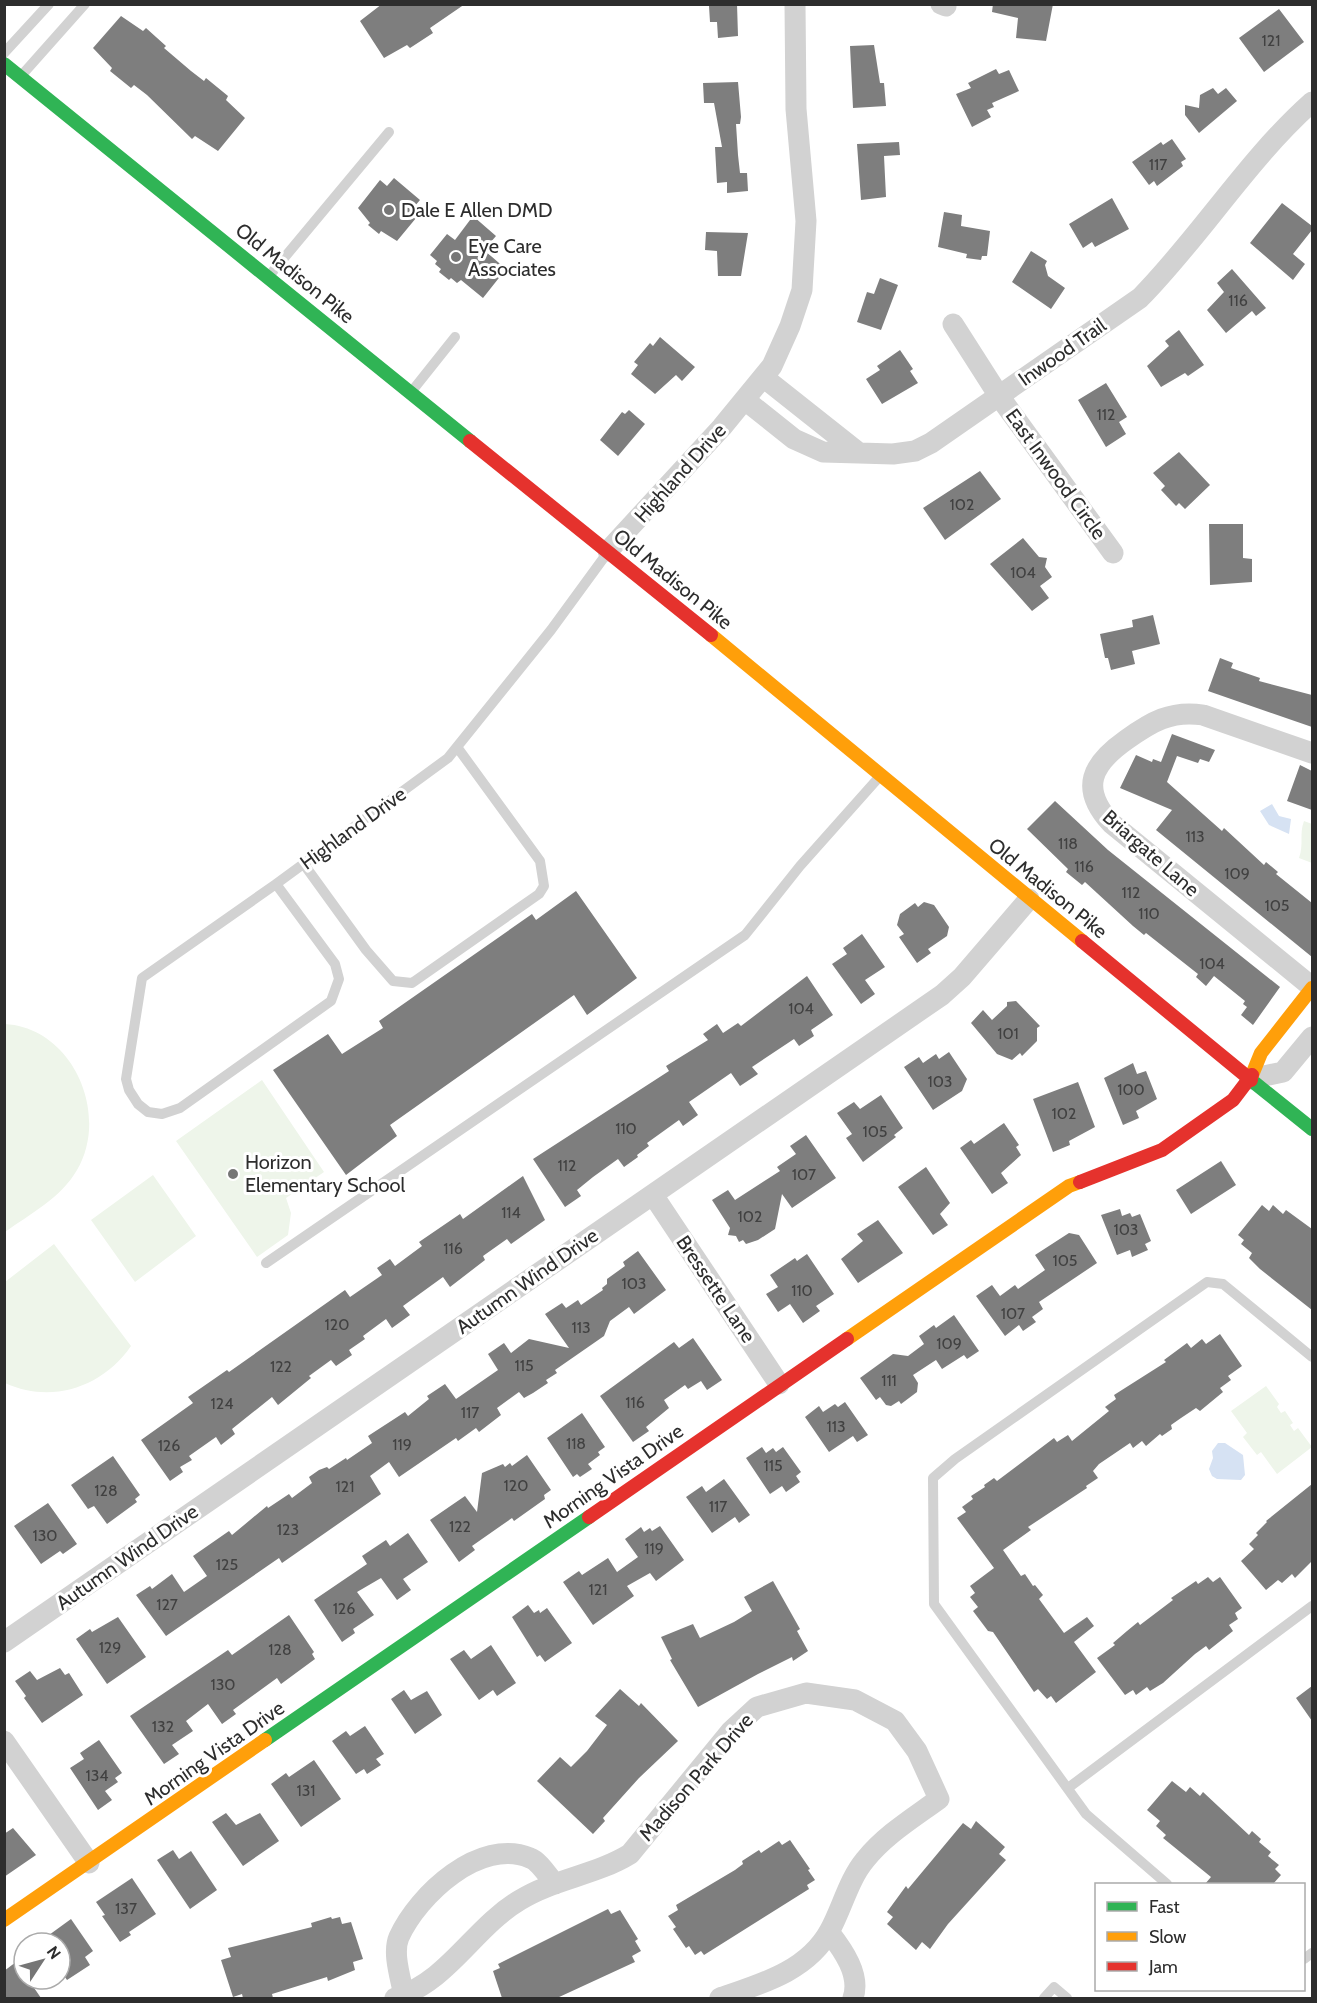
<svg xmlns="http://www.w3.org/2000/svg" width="1317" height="2003" font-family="Cabin,sans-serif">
	<rect width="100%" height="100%" fill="#fff"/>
	<path fill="#eef5ea" d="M1304,821l8,3v39l-13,-5c5,-14 0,-24 5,-37z
		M5,1024c68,4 105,90 72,146 -16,28 -47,44 -72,62z
		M262,1080l62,92 -38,26 5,15 -3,22 -31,22 -81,-116z
		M153,1175l43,61 -61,46 -44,-62z
		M54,1244l77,102c-29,42 -80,58 -126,37v-101z
		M1266,1386l13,18 -2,3 4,6 4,-2 8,12 -3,2 4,6 4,-3 14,19 -35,27 -16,-22 -4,3 -14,-18 4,-4 -16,-22z"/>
	<path fill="#d6e2f3" d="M1272,804l7,12 12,3 -2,15 -20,-9 -9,-14z
		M1218,1443h7l18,12 2,20 -4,5 -24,-1 -5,-3 -3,-7 4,-11 -1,-7z"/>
	<path fill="#7e7e7e" d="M382,4h83l-35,24 3,5 -23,15 -3,-3 -23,13 -24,-37z
		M713,4h24l1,32 -20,2 -1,-16h-7l-1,-16z
		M993,4h60l-7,37 -30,-3 2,-20 -26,-6z
		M1279,9l25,33 -40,30 -25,-34z
		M121,16l22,15 3,-3 20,18 -2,2 27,23 13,10 2,-3 22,18 -2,4 19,18 -27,33 -23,-15 -3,3 -45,-44 -13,-10 -3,3 -21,-17 2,-3 -19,-20z
		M874,45l6,38h4l2,23 -33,2 -3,-62z
		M996,69l3,5 10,-4 10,21 -27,12 2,4 -7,3 4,7 -19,10 -16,-33 15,-6 -3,-5z
		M738,82l3,35 -1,7h-4l2,31 2,18h7l1,18 -21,2v-11l-10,1 -2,-36h7l-8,-44h-10l-1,-20z
		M1213,88l5,6 8,-6 11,13 -38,32 -14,-18v-10l14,3 1,-13z
		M1172,139l14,20 -5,3 2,4 -26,20 -3,-5 -5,4 -17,-23 29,-20 2,3z
		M899,142l1,13 -16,1 2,41 -25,3 -4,-56z
		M394,178l26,22 -6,7 7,5 -24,29 -16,-10 -2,3 -11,-9 2,-2 -12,-15 22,-28 7,6z
		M1112,198l17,31 -34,18 -3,-5 -9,6 -14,-24z
		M1282,203l30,23v4l-19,24 12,10 -12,16 -43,-37z
		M944,212l18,3 -1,11 29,5 -3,25h-5l-1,4 -15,-2 1,-4 -29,-7z
		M473,216l23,20 -12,14 22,19 -23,29 -22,-18 -4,3 -6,-5 -2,2 -10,-8 2,-3 -6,-5 2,-3 -7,-6 17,-21 8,6z
		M706,232l42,1 -7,43h-23l-1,-25 -12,-1z
		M1031,251l16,10 -2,4 3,11 17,12 -14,21 -39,-27z
		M1232,269l34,39 -10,8 -4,-5 -26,22 -19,-23 17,-18 -7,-9z
		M880,278l18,7 -17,45 -24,-8 10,-30 7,2z
		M1179,330l25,35 -16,11 -3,-3 -24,14 -14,-21 22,-20 -4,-5z
		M660,337l35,30 -13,14 -6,-6 -21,19 -24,-20 7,-9 -4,-3 16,-19 3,3z
		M900,350l13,19 -3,2 8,12 -36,21 -16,-25 14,-9 -3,-4z
		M1106,383l21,34 -8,5 7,12 -20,13 -28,-47z
		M629,410l16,14 -27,32 -18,-16 22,-28 3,2z
		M1179,452l31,33 -25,24 -6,-6 -3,3 -15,-16 4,-4 -12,-13z
		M980,471l21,28 -56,41 -22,-32z
		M1209,524h34v34l9,1v23l-42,3z
		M1023,538l16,19 8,1 -2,9 7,10 -12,9 9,12 -17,13 -42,-47z
		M1153,615l7,29 -28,7 3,13 -24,6 -3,-12h-3l-5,-24 33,-7 -1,-7z
		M1220,658l13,5 -2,5 29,10 -1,3 53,14v32l-104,-36z
		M1172,734l43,16 -6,12 -9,-3 -2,4 -21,-7 -10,26 55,49 2,-3 40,37 2,-3 12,10 -2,2 36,29v54l-156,-127 16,-20 -52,-22 16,-33 16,7 1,-3 8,3z
		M1300,765l12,6v39l-25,-9z
		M1055,801l53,49 172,137 -27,38 -12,-10 6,-8 -4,-3 2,-3 -31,-25 -8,10 -10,-9 2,-3 -52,-41 -2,2 -11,-9 -48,-44 -3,3 -16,-13 2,-3 -41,-40z
		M576,891l61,87 -50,37 -13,-20 -184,130 7,11 -51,39 -73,-105 55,-36 14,20 41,-26 -4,-7 153,-107 4,6z
		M924,902l10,3 15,22 -2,9 -19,13 3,4 -14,10 -18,-26 5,-3 -7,-9 3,-11 15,-11 3,4z
		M862,934l23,33 -20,13 10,14 -14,10 -29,-40 15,-10 -4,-6z
		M807,976l26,39 -22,15 3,6 -15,10 -5,-7 -42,28 6,7 -18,12 -9,-13 -42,29 9,13 -15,11 -4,-6 -32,23 2,3 -12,9 1,2 -14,10 -6,-8 -25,18 -16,13 4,6 -16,11 -32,-48 136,-88 -3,-5 42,-26 -5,-6 14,-10 6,9 15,-10 3,3z
		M1016,1001l24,25 -3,2v13l-15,15 -2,-3 -8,7 -15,-6 -26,-31 12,-13 9,10 15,-14v-4z
		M949,1052l18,27 -5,12 -29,19 -29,-43 15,-10 4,6 13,-9 3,5z
		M1133,1063l4,11 9,-3 11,28 -21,12 3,7 -16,7 -19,-47z
		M1078,1082l17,45 -26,14 1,4 -17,7 -20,-53z
		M881,1095l22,33 -9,7 2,2 -33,25 -17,-24 6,-4 -15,-21 17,-11 6,7z
		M1004,1123l15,22 -3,2 5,8 -20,18 7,10 -16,11 -32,-46 11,-8 3,4z
		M806,1135l30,43 -44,30 -10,-14 -7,35 -17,11 -12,4 -3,-4 -4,2 -3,-6 -8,-1 2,-7 -18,-28 16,-10 7,10 45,-29 -3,-4 19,-13 -6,-8z
		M1221,1161l15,24 -45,29 -15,-24z
		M926,1167l24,36 -10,11 8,11 -15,10 -35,-48z
		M523,1176l22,44 -34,24 -4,-5 -24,17 2,4 -35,27 -7,-10 -40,29 7,9 -18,13 -6,-9 -23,17 2,3 -16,11 3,5 -16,11 -5,-6 -22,16 2,2 -33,27 -6,-8 -40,32 3,5 -14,11 -5,-8 -27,19 3,4 -12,7 3,5 -13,9 -29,-41 52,-37 -5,-6 39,-27 2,2 116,-82 5,7 32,-22 -5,-7 13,-9 5,7 27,-20 -3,-4 41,-28 3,5z
		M1262,1205l7,6 4,-6 10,9 3,-4 26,19v81l-52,-41 -11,-11 3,-5 -11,-9 3,-4 -6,-5z
		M1120,1209l2,7 8,-3 2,4 8,-3 11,27 -6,3 3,6 -16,7 -2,-7 -13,5 -16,-40z
		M878,1220l25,33 -45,30 -17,-24 22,-18 -6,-7z
		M1069,1233l10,2 18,28 -58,39 4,7 -11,8 4,5 -13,9 -4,-6 -14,11 -29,-40 16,-11 8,11 15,-11 3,4 27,-19 -10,-15z
		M638,1251l28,39 -32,24 -5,-7 -19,14 -6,15 -49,34 2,3 -11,7 2,3 -15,10 -9,5 -5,-6 -22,16 4,7 -22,17 -3,-4 -18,13 -2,-3 -57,39 -10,-15 -19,14 11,18 -99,69 -3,-5 -113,78 -30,-41 14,-9 2,3 20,-15 12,18 23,-16 -14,-20 36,-25 3,4 35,-29 1,2 21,-14 3,4 20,-15 -3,-6 10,-7 8,-3 2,2 17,-11 1,2 25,-17 -4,-7 37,-24 3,4 21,-17 -2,-3 18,-12 11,15 42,-29 -10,-16 16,-11 7,10 18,-14 40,9 -24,-34 17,-11 4,5 12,-8 3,5 22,-15 -1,-2 5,-4v-5l18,-13 -2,-4z
		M807,1254l27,40 -18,12 4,5 -17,12 -13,-19 -12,8 -12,-18 12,-7 -8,-12 25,-17 2,3z
		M954,1315l25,36 -12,8 -3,-4 -22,14 -6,-9 -23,15 5,8 -1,9 -16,12 -2,-3 -8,5 -5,-1 -6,-8 -4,3 -16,-22 33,-24 15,2 16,-12 -5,-8 15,-11 2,3z
		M1220,1334l22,32 -14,10 3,4 -11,8 3,4 -23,19 -4,-3 -15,10 -10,7 1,4 -10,7 -2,-2 -14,12 -4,-5 -9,7 -3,-5 -31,21 -6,7 5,7 -12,8 1,2 -59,39 3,3 -28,20 18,26 4,-2 8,12 2,-1 8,10 -4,4 25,34 23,-16 7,9 -20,16 22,30 -40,31 -5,-7 -4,3 -9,-10 -4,3 -41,-60 -5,-1 -15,-20 5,-4 -8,-10 5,-4 -5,-7 24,-18 -37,-50 9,-6 -4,-5 11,-8 -2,-3 14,-9 -1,-2 10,-7 3,3 57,-43 3,4 11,-7 4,6 37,-30 -4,-4 11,-8 -2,-4 52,-33 -2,-2 23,-17 4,5 11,-9 4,5z
		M693,1338l29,42 -15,10 -6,-9 -13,8 -3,-4 -21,15 5,8 -23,19 3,4 -16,11 -33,-46 74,-54 5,6z
		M845,1402l23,33 -11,7 -4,-6 -24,16 -24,-35 14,-11 4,6 12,-8 3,3z
		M582,1413l23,34 -7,5 2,3 -12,9 4,5 -12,8 -3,-3 -4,3 -26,-39z
		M762,1447l4,6 7,-5 3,4 7,-5 18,25 -5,4 4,6 -14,10 -4,-6 -12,8 -24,-36z
		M527,1455l24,35 -7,5 1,4 -31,22 -2,-3 -40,28 3,4 -16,12 -29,-42 35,-24 12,16 5,-39 21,-9 2,3 5,-4 2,3z
		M113,1456l27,39 -5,4 2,3 -30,22 -13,-18 -6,3 -17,-24z
		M724,1479l26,36 -11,8 -4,-6 -23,16 -26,-36 16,-11 4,6z
		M1312,1484v77l-17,17 -3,-4 -10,9 -4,-3 -12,10 -25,-29 13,-12 -5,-5 9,-9 -2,-2 11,-11 -1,-1z
		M48,1503l29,41 -14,10 -3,-3 -19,13 -27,-38z
		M660,1526l24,34 -28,21 -6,-8 -23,13 7,10 -41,29 -30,-43 16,-11 3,4 26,-17 9,14 21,-15 -13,-18 16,-12 3,5 6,-4 2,3z
		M408,1533l20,29 -25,17 8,11 -14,10 -16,-22 -24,14 17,23 -21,14 2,4 -13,9 -28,-42 53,-36 -5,-8 24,-16 4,6z
		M1208,1577l5,5 7,-5 22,31 -7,5 3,6 -9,6 4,6 -24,19 -3,-4 -11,8 -32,29 -13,8 -3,-4 -11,8 -3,-5 -8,5 -28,-37 18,-13 -2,-2 14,-12 11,-9 2,3 33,-25 -2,-2 25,-17 2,3z
		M773,1581l27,48 -3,2 11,20 -15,10 -1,-4 -34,17 -60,33 -28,-47 2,-1 -11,-22 32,-13 7,14 34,-16 18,-11 -8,-14z
		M528,1605l6,8 5,-3 1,3 7,-5 25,35 -27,19 -5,-7 -3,2 -25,-40z
		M289,1615l25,37 -2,2 3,5 -34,25 -4,-6 -44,32 3,4 -14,10 -14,-20 -22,17 7,10 -21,14 7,9 -15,10 -34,-48 98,-66 4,5z
		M118,1617l28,40 -39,27 -31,-45 14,-10 2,3z
		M491,1645l25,38 -19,13 -4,-6 -14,10 -29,-41 14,-9 7,9z
		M60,1668l5,7 4,-2 14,22 -41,28 -18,-25 2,-2 -11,-15 15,-10 7,9z
		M1312,1686v35l-16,-23z
		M620,1689l19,17 2,-3 37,38 -39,37 -36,40 2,3 -12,13 -56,-53 23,-24 11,10 16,-16 20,-26 -12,-9z
		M404,1690l7,10 16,-9 15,24 -27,19 -24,-35z
		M365,1726l19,28 -8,5 5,6 -14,9 -3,-5 -8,5 -24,-33 14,-10 4,5z
		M99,1740l23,33 -7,5 3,4 -13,9 7,9 -14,10 -28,-42 14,-9 -4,-6z
		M314,1760l27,39 -40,28 -30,-43 15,-11 3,4z
		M1172,1781l14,11 4,-5 10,9 3,-4 46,43 3,-4 9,8 -2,3 12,10 -3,4 11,9 -4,4 6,6 -8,9h-68l6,-7 -48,-39 3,-3 -10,-9 4,-5 -13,-11z
		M226,1813l10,12 24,-12 19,28 -36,25 -31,-44z
		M976,1821l29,26 -6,7 7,6 -58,64 -18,25 -8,-7 -6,8 -29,-26 6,-7 -6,-5 19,-26 2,3 55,-66 8,6z
		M13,1828l23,27 -32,22v-43z
		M790,1840l20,29 -2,1 7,10 -8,5 2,4 -105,66 -3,-4 -6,4 -6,-9 -3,2 -13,-19 3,-2 -8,-11 10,-6 -2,-5 59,-35 8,-6 -1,-3 17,-11 2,3 18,-12 3,4z
		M173,1850l6,9 12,-8 26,39 -27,19 -33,-49z
		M132,1878l24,36 -27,18 2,3 -11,7 -18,-26 3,-1 -9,-13z
		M608,1909l3,5 9,-4 18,29 -3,2 6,10 -9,5 3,6 -78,36h-55l-9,-27 7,-3 -2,-4z
		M331,1917l1,2 8,-2 2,7 9,-2 12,37 -10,3 2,8 -27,11 -1,-4 -55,17 1,4h-30l-1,-4 -9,3 -12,-37 10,-3 -3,-9 84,-21 -1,-4z
		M71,1919l22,32 -8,6 5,8 -23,15 -7,-10v-27h-22z
		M16,1962l8,12v5h4l13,19h-37v-27z"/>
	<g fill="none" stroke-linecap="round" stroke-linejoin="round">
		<path stroke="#d2d2d2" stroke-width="10" d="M4,53l45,-49
			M21,76l64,-72
			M269,276l120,-144
			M412,391l43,-54
			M303,863l63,87 27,31 19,2 127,-89 5,-8 -4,-25 -83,-114
			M276,884l59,80 4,15 -8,22 -151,107 -18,6 -14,-2 -10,-8 -9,-14 -3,-11 16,-101z
			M276,884l172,-126 103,-128 57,-78
			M266,1263l479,-328 55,-69 81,-91
			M1068,1788l244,-182
			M1167,1884l-81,-70 -152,-210 -1,-126 22,-19 252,-177 16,2 89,73
			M1304,1959l8,-6
			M1044,1998l10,-11 13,11"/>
		<path stroke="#d2d2d2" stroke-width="21" d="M941,4l5,2
			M953,324l46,72 114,157
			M763,377l96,76 34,1 22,-3 16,-8 209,-145c61,-62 107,-138 172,-196
			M745,400l49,39 29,13 36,1
			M608,551l114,-124 50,-61 18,-40 12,-36 4,-69 -10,-112 -1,-105
			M1312,753l-109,-38c-32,-5 -52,7 -77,25 -34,24 -47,48 -15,83l201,164
			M1250,1079l33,-7 29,-35
			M653,1195l126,189
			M4,1642l938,-647 20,-18 67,-78
			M4,1741l85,122
			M829,1932c14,18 32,43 24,66
			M404,1996c-3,-17 -12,-43 -5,-59 19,-42 81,-100 131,-79 9,3 18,18 25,26
			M395,1998c54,-17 78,-70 125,-98 34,-21 76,-25 110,-46l101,-123 26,-24 49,-14 49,7 40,21 22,30 22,48c-26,19 -54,36 -74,61 -16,19 -23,48 -35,70 -22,41 -69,54 -110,68"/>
		<path stroke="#30b455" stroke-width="14" d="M4,64l466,377
			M1251,1080l61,49
			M265,1740l324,-223"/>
		<path stroke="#ff9f0a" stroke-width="14" d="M711,635l371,306
			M1252,1075l9,-22 51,-65
			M847,1339l222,-153 11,-4
			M4,1920l261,-180"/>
		<path stroke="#e5322d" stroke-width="14" d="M470,441l241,194
			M1082,941l169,139
			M1080,1182l82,-32 71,-50 19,-25
			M589,1517l258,-178"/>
	</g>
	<g fill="#767676" stroke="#fff" stroke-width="2">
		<circle cx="389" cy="210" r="6"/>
		<circle cx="456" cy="257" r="6"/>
		<circle cx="233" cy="1174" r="6"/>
	</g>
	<g text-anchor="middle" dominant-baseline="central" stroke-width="6" stroke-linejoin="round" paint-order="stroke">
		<g font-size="16" fill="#414141">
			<text x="1271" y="40">121</text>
			<text x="1158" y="164">117</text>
			<text x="1238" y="300">116</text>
			<text x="1106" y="414">112</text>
			<text x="962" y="504">102</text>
			<text x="1023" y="572">104</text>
			<text x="1195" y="836">113</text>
			<text x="1068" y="843">118</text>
			<text x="1084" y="866">116</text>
			<text x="1237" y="873">109</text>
			<text x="1131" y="892">112</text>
			<text x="1277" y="905">105</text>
			<text x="1149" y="913">110</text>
			<text x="1212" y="963">104</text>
			<text x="801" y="1008">104</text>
			<text x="1008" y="1033">101</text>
			<text x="940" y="1081">103</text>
			<text x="1131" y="1089">100</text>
			<text x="1064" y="1113">102</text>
			<text x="626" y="1128">110</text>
			<text x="875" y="1131">105</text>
			<text x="567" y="1165">112</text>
			<text x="804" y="1174">107</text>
			<text x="511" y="1212">114</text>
			<text x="750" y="1216">102</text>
			<text x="1126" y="1229">103</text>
			<text x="453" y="1248">116</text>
			<text x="1065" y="1260">105</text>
			<text x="634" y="1283">103</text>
			<text x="802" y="1290">110</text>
			<text x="1013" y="1313">107</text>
			<text x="337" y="1324">120</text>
			<text x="581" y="1327">113</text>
			<text x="949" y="1343">109</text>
			<text x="524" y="1365">115</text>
			<text x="281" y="1366">122</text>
			<text x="889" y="1380">111</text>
			<text x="635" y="1402">116</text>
			<text x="222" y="1403">124</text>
			<text x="470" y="1412">117</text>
			<text x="836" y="1426">113</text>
			<text x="576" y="1443">118</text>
			<text x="402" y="1444">119</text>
			<text x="169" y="1445">126</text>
			<text x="773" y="1465">115</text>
			<text x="516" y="1485">120</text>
			<text x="345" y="1486">121</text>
			<text x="106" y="1490">128</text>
			<text x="718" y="1506">117</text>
			<text x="460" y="1526">122</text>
			<text x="288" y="1529">123</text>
			<text x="45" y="1535">130</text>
			<text x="654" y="1548">119</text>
			<text x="227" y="1564">125</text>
			<text x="598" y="1589">121</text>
			<text x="167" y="1604">127</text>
			<text x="344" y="1608">126</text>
			<text x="110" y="1647">129</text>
			<text x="280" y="1649">128</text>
			<text x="223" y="1684">130</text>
			<text x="163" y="1726">132</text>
			<text x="97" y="1775">134</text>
			<text x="306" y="1790">131</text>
			<text x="126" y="1908">137</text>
		</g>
		<g font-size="20" fill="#2d2d2d" stroke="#fff" text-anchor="start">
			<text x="401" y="210">Dale E Allen DMD</text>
			<text x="468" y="246">Eye Care<tspan x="468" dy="23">Associates</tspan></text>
			<text x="245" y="1162">Horizon<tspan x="245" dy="23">Elementary School</tspan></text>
		</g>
		<g font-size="20" fill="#2d2d2d" stroke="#fff">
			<text transform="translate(295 273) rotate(39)">Old Madison Pike</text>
			<text transform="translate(1062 352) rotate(-35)">Inwood Trail</text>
			<text transform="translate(680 473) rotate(-48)">Highland Drive</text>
			<text transform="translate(1056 474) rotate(54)">East Inwood Circle</text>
			<text transform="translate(673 579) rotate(39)">Old Madison Pike</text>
			<text transform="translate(353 828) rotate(-36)">Highland Drive</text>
			<text transform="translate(1151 853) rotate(41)">Briargate Lane</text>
			<text transform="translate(1048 888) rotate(39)">Old Madison Pike</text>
			<text transform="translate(527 1281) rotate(-35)">Autumn Wind Drive</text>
			<text transform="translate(716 1289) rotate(56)">Bressette Lane</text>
			<text transform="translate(613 1476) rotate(-35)">Morning Vista Drive</text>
			<text transform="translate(127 1557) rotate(-35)">Autumn Wind Drive</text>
			<text transform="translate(214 1753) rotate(-35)">Morning Vista Drive</text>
			<text transform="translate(696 1777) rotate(-49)">Madison Park Drive</text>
		</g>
	</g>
	<rect width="1317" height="2003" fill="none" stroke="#2d2d2d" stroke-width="12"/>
	<rect x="1095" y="1883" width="210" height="108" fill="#ffffff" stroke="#ababab" stroke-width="1.5"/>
	<rect x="1107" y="1902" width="30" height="9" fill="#30b455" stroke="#ababab" stroke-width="1.5"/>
	<text x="1149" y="1913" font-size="18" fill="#2d2d2d">Fast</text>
	<rect x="1107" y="1932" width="30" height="9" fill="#ff9f0a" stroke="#ababab" stroke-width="1.5"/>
	<text x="1149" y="1943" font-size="18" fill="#2d2d2d">Slow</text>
	<rect x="1107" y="1962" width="30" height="9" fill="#e5322d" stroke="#ababab" stroke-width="1.5"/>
	<text x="1149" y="1973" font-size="18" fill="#2d2d2d">Jam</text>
	<g transform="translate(42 1961) rotate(54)"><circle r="28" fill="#ffffff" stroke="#ababab" stroke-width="1.5"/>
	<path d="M0-4.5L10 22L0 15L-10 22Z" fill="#767676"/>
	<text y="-9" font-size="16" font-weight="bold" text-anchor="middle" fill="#2d2d2d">N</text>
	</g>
</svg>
